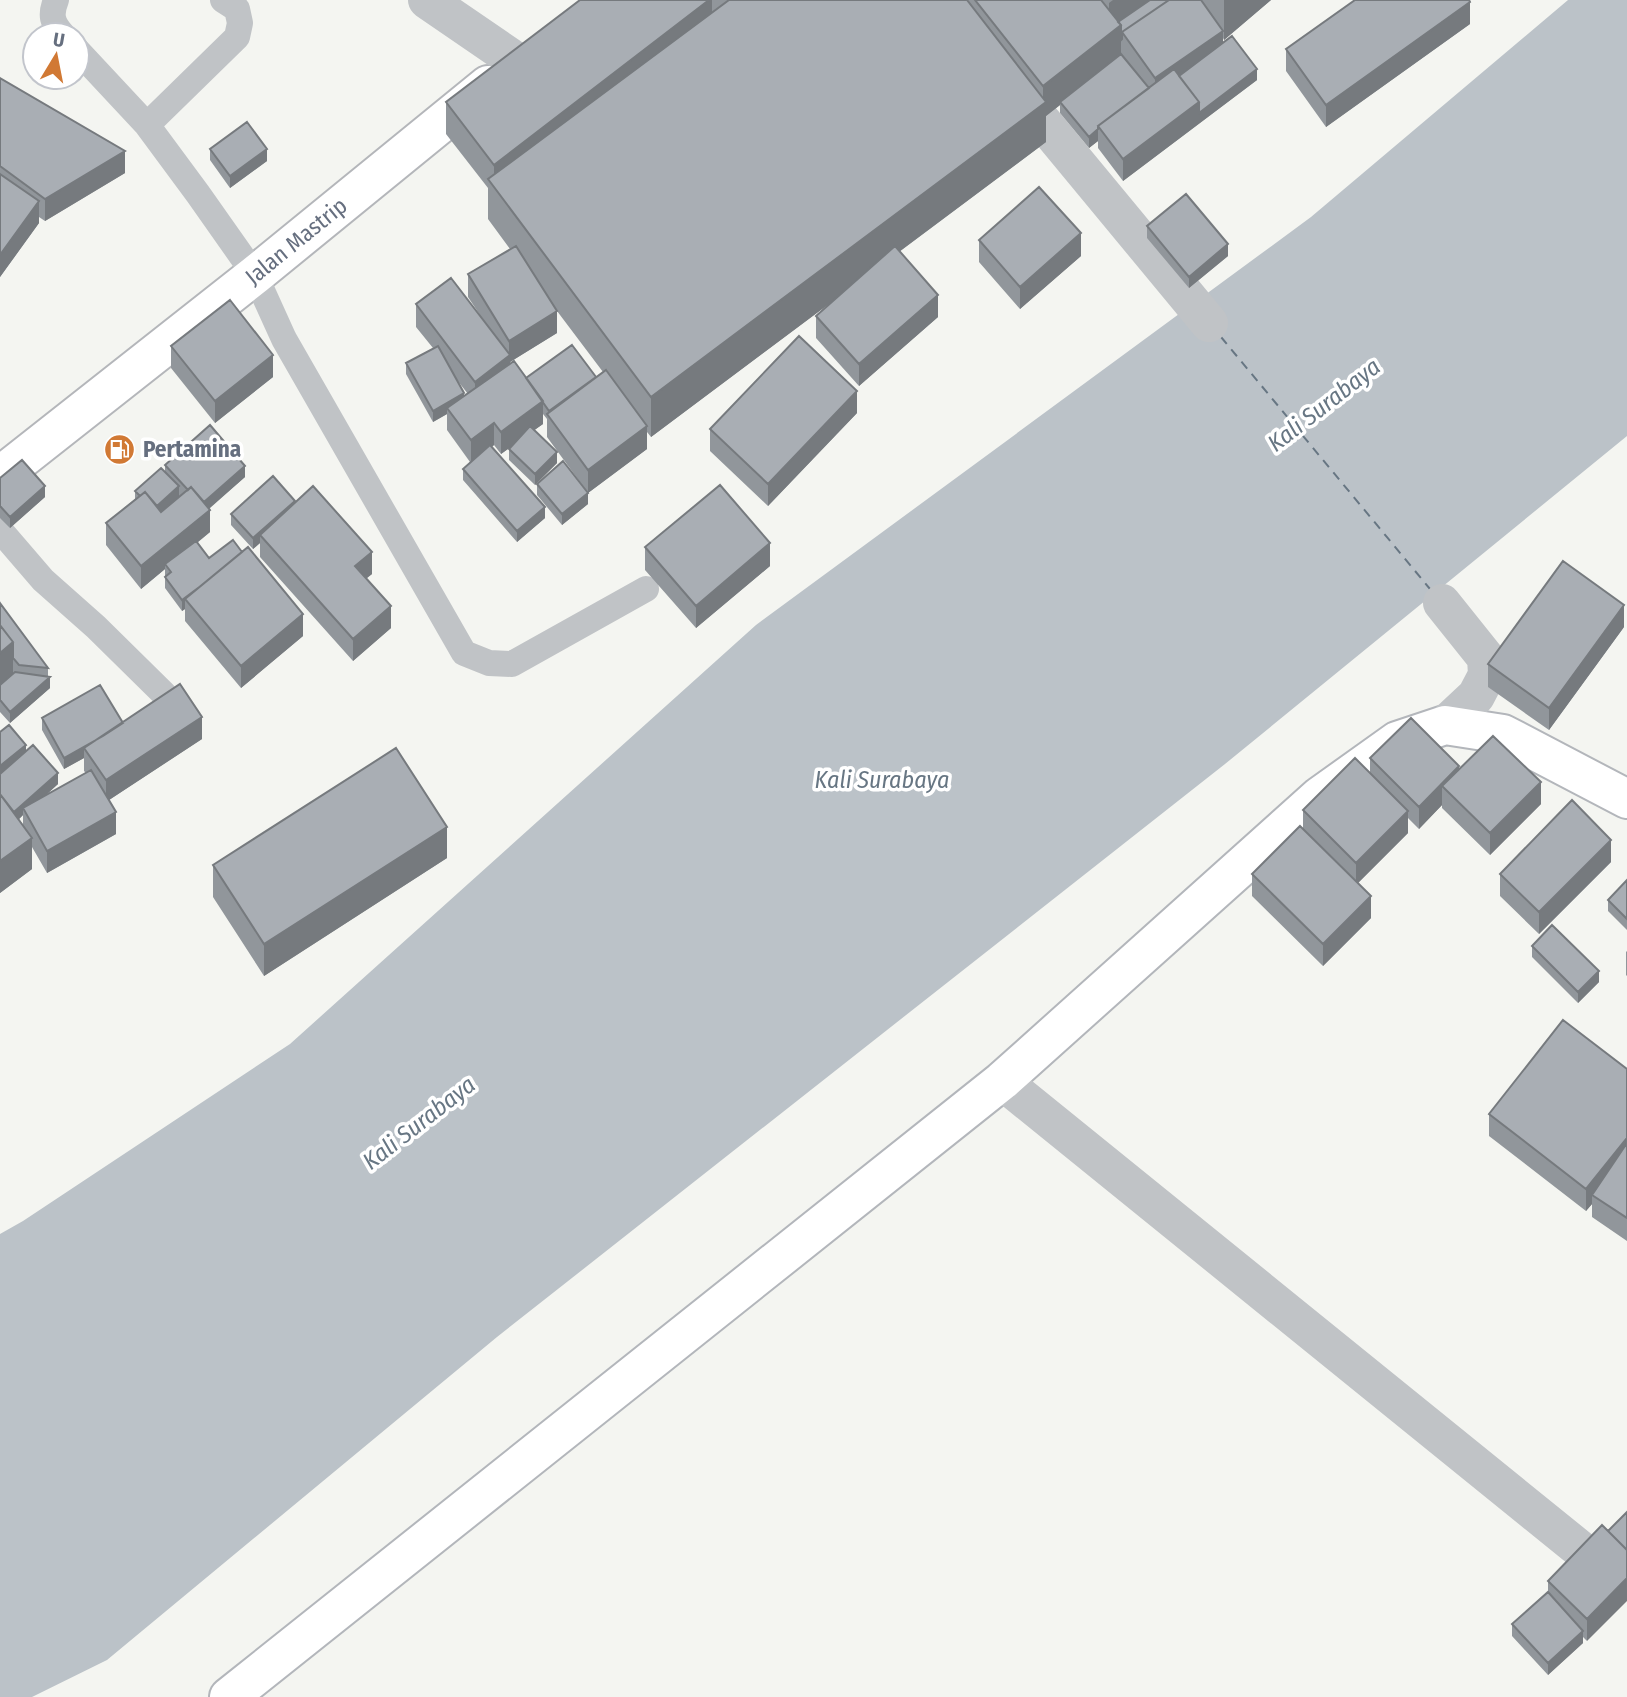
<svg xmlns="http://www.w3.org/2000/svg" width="1627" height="1697" font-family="'Fira Sans Condensed',sans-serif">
	<rect width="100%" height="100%" fill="#f4f5f1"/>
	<path fill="#bbc2c8" d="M1568,0h59v436l-402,328 -728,573 -390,323 -75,37h-32v-463l23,-13 267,-177 466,-419 555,-408z"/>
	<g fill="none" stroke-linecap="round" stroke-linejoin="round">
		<path stroke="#677683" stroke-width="2" stroke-dasharray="9 7" stroke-linecap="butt" d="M1221,337l209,252"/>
		<defs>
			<path id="secondary" d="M229,1697l773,-616 318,-285 77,-55 48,-16 58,9 124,65"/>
			<path id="primary" d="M0,476l255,-201 233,-190"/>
		</defs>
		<use href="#secondary" stroke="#b3b6bb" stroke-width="42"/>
		<use href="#primary" stroke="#b4b6ba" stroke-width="42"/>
		<path stroke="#c0c3c6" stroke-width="26" d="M56,0c-6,15 -4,23 7,35
			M77,50l70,75 51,69 57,81 29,64 180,314 25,10 23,1 134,-75
			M147,125l90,-88 3,-14 -3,-14 -14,-9
			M0,530l43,50 53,47 68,67"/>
		<path stroke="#c0c3c6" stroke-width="38" d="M427,0l89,61
			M947,0l71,92 191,231
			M1442,603l44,55 1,17 -11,21 -31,29
			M1002,1081l579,469"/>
		<use href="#secondary" stroke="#fff" stroke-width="38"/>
		<use href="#primary" stroke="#fff" stroke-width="38"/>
	</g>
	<path fill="#91969b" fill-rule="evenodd" d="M580,0h691l-47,40 -1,-2v5l34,37 -134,101 -25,-33v-7l-9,7 -29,-35v-8l-14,11v26l-147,110 39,65 -79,69 -43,-48v-22l11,-11 -176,132 -4,-5v17l-59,44 -41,-56v-18l-4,-5v10l-9,6 23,33 -22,22 -26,-25v-11l3,-3 -11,8 -7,-9 -2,2 53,71 -28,24 -54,-62v-11l7,-7 -23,-32v-16l-14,8 -27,-48v-11l27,-15 -17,-21v-23l64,11 -12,-18v-23l42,-25 -22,-30v-31l-42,-54v-32zM557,311l46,61 -7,6h-70l-16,-14v-2l47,-29zM457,380l11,14 -4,2z
		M1470,24l-144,103 -40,-56v-22z
		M0,78l125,95 -80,48 -6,-4v6l-39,54z
		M210,149l57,12 -37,27 -20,-28z
		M1147,226l81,30 -39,32 -42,-50z
		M979,240l102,16 -61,53 -41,-47z
		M171,346l102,31 -58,46 -44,-55z
		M857,413l-89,93 -58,-55v-22z
		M165,465l80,12 -36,31 1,24 -13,11 12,15 94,78 -62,52 -56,-67v-12l-3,2 -17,-23v-19l-24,20 -35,-44v-22l29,-24v-8l30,-19z
		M0,478l45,19 -35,31 -10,-10z
		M537,484l51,20 -26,21 -25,-30z
		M295,503l77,71 -6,4 25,50 -38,33 -93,-104v-14l-7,6 -22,-24v-11z
		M645,547l125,19 -74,62 -51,-58z
		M0,603l48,65v8l2,12 -40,35 -10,-11z
		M1624,627l-75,103 -61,-43v-23z
		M42,718l81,5 79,16 -93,61 7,34 -69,39 -15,-26v22l-32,24v-161l26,20 32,32 -13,12 41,-23 -2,-2v-13l-20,11 -22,-39zM23,815v10l-4,-6z
		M1370,758l89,12 82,34 -51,51 -48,-47v-3l-23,24 -11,-11v15l-50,50 13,35 -48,48 -71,-70v-22l51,-45v-19l67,-36z
		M447,858l-183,118 -51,-79v-32z
		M1611,862l-72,72 -39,-38v-22z
		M1627,880v50l-19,-19v-11z
		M1532,946l67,36 -21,21 -46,-46z
		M1627,951v25l-1,-1v-23z
		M1627,1069v172l-35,-24v-13l-6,7 -97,-75v-22z
		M1602,1525l-15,116 -4,-4v6l-35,32 -36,-39v-12l36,-32v-11z"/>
	<path fill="#767a7e" d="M709,0h3v30l-218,158v-23z
		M1113,0h40l-32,25v32l-61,45v3l-14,11v26l-395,295v-40l392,-293v-18l66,-51v-32z
		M1224,0h47l-47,40z
		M1470,2v22l-144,103v-22z
		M1223,31v22l-68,48v-23z
		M1257,69v11l-134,101v-22l76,-57z
		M1098,129v12l-9,7v-11z
		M267,149v12l-37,27v-12z
		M125,151v22l-80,48v-22z
		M39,201v22l-39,54v-22z
		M1081,233v23l-61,53v-22z
		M1228,244v12l-39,32v-11z
		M938,295v22l-79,69v-22z
		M557,311v22l-47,29v16l-35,26v-22l34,-26v-15z
		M273,355v22l-58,46v-22z
		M857,391v22l-89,93v-22z
		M464,393v12l-17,3v6l-14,8v-11z
		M543,401v23l-42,30v-22z
		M494,423v22l-23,17v-22z
		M647,426v23l-59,44v-23z
		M557,452v11l-22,22v-11z
		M245,466v11l-44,39v-11z
		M45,486v11l-35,31v-11z
		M179,486v12l-26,23v-11z
		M588,493v11l-26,21v-11z
		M295,501v11l-35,23v8l-7,6v-11z
		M545,507v11l-28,24v-11z
		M210,510v22l-43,35 -2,-3v5l-24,20v-23z
		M770,543v23l-74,62v-22z
		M372,552v22l-17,14v-22z
		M243,554l-58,45v10l-3,2v-11z
		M1624,605v22l-75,103v-22z
		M391,606v22l-38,33v-22z
		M303,614v22l-62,52v-22z
		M13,642v32l-13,11v-32z
		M50,677v11l-40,35v-11z
		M202,717v22l-96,63v-22z
		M124,724l-40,24v10l-20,11v-11z
		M26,745v11l-26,22v-12z
		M1459,766v23l-17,-3v19l-23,24v-22z
		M58,773v11l-32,29 -3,-5v7l-10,10v-12z
		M1541,782v22l-51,51v-22z
		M1408,811v22l-52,52v-22z
		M116,812v22l-69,39v-22z
		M447,827v31l-183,118v-32z
		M32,838v31l-32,24v-32z
		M1611,840v22l-72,72v-22z
		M1371,896v22l-48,48v-22z
		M1599,971v11l-21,21v-11z
		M1627,1138v22l-35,35v9l-6,7v-22z
		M1627,1578v23l-40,40v-22z
		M1583,1631v12l-35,32v-12z"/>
	<path fill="#a9aeb4" stroke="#767a7e" stroke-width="2" d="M580,0h129l-215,165 -48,-63z
		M729,0h238l79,102 -395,295 -163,-218z
		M975,0h126l20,25 -78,61z
		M1150,0h19l-47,32v7l-1,1v-15l-3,-3z
		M1169,0h32l22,31 -68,47 -33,-46z
		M1355,0h114l1,2 -144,103 -40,-56z
		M1232,36l25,33 -58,44v-11l-20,-26z
		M1121,54l28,34 -51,38v3l-9,8 -29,-35z
		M1174,69l25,33 -76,57 -25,-33z
		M0,78l125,73 -80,48 -45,-33z
		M247,122l20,27 -37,27 -20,-27z
		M0,174l39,27 -39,54z
		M1039,187l42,46 -61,54 -41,-47z
		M1186,194l42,50 -39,33 -42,-51z
		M516,246l41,65 -48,30 -41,-67z
		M895,246l43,49 -79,69 -43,-48z
		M451,278l59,77 -35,27 -59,-78z
		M230,300l43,55 -58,46 -44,-55z
		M799,336l58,55 -89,93 -58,-55z
		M572,345l24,32 -47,34 -23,-33z
		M438,346l26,47 -31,18 -27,-48z
		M514,361l29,40 -42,31 -7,-9 -23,17 -24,-32z
		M606,370l41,56 -59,44 -41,-56z
		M210,425l35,41 -41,36 -13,-15 -3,3 -23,-25z
		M530,426l27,26 -22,22 -26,-25z
		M490,445l55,62 -28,24 -54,-62z
		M22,460l23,26 -35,31 -10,-11v-28z
		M563,461l25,32 -26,21 -25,-30z
		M161,468l18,18 -22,20 -12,-14 -5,4 -5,-5z
		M273,476l22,25 -42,37 -22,-24z
		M720,485l50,58 -74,63 -51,-59z
		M313,486l59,66 -17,14 36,40 -38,33 -93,-104z
		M191,487l19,23 -69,56 -35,-43 39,-31 16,20z
		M233,540l9,12 -40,33 -20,15 -17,-23 6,-5 -6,-8 31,-23 13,17z
		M248,547l55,67 -62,52 -56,-67z
		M1563,561l61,44 -75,103 -61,-44z
		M0,603l48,65 -29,-3 -6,-7v-16l-13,-17z
		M0,625l13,17 -13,11z
		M15,672l35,5 -40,35 -10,-12v-15z
		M180,684l22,33 -96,63 -22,-32z
		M100,685l23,38 -20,13 -39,22 -22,-40z
		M1411,718l48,48 -40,41 -49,-49z
		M9,725l17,20 -26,21v-34z
		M1493,736l48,46 -51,51 -48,-47z
		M33,745l25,28 -44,39 -14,-18v-20z
		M396,748l51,79 -183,117 -51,-79z
		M1355,758l53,53 -52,52 -53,-53z
		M91,770l25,42 -69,39 -24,-43z
		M0,794l32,44 -32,23z
		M1572,800l39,40 -72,72 -39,-38z
		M1300,826l71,70 -48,48 -71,-70z
		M1627,880v39l-19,-19z
		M1552,925l47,46 -21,21 -46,-46z
		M1563,1020l64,49v69l-41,51 -97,-75z
		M1627,1143v75l-35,-23z
		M1627,1512v38l-19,-19z
		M1602,1525l25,25v28l-40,41 -39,-38z
		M1548,1592l35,39 -35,32 -36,-39z"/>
	<defs>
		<symbol id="fuel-disc" viewBox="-11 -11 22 22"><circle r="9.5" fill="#d17934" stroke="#fff"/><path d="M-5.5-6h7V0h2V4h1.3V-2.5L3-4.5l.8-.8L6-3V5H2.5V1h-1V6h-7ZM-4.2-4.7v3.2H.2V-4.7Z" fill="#fff"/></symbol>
	</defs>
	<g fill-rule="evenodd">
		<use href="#fuel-disc" x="102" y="432" width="35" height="35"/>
	</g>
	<g text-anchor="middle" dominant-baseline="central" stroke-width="7" stroke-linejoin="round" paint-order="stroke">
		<g font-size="23" fill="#666f7f" stroke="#fff">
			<text transform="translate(296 241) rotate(-39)">Jalan Mastrip</text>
		</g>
		<g font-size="23" font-weight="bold" fill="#666f7f" stroke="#fff" text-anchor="start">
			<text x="143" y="449">Pertamina</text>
		</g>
		<g font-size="24" font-style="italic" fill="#677683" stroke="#fff">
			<text transform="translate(1324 405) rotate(-38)">Kali Surabaya</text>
			<text x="882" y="780">Kali Surabaya</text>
			<text transform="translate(419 1123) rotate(-38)">Kali Surabaya</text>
		</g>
	</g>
	<g transform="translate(56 56) rotate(10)"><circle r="33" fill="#ffffff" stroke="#c2c5cc" stroke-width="2"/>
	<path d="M0-5L12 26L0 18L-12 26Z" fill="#d17934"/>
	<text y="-10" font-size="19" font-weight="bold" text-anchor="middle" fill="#666f7f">U</text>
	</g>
</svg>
